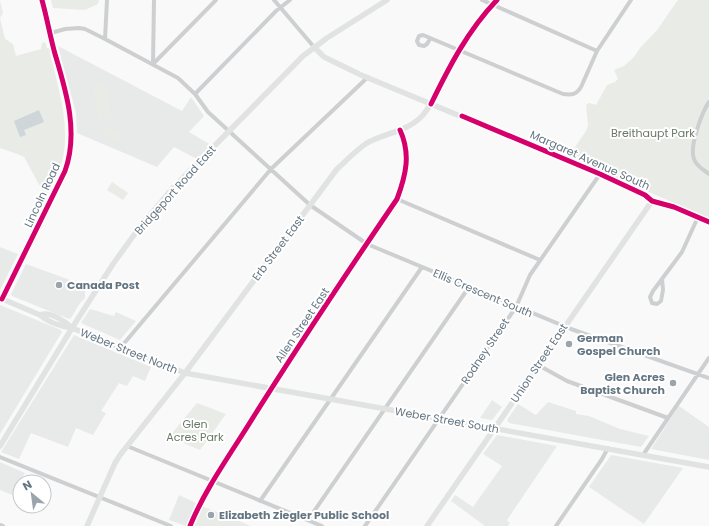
<svg xmlns="http://www.w3.org/2000/svg" width="709" height="526" font-family="Poppins,sans-serif">
	<rect width="100%" height="100%" fill="#f9f9f9"/>
	<path fill="#e8e9e9" d="M58,46l124,65 9,-14 13,19 -15,16 22,13 -14,14 -23,-12 -17,20 -80,-34 -1,-20z
		M0,247l18,7 -18,36z
		M26,264l55,20 4,-1v15l-5,5 -9,15 -2,1 -57,-23 -1,-2z
		M0,305l61,25 1,2 -62,102z
		M90,309l24,7 2,-4 20,9 -16,19 -39,-17z
		M74,335l77,32 -6,14 -12,-5 -6,10 -8,-3 -18,28 5,2 -13,22 -17,-7 -8,19 -37,-14 -12,26 -18,-7z
		M492,400l10,7 -10,13 -12,-2z
		M548,402l28,9v3l13,2 31,13 29,7 -8,11 -132,-24 -2,-3 11,-16 18,11z
		M679,406l30,21v33l-58,-11z
		M497,435l60,11 -50,74 3,3 -2,3h-23l-34,-25 4,-6 18,12 29,-41 -19,-12z
		M611,455l72,13 -39,56 -55,-37z
		M0,462l25,11 -5,9 -5,14 -15,-6z
		M179,495l17,8 -10,23 -17,-6z"/>
	<path fill="#e8ebe6" d="M51,0h48l-1,4 -13,6 -32,-2z
		M678,0h31v218l-141,-61 18,-26 2,-6 -2,-20 3,-2 7,2 11,-20 8,-3 3,-3 -4,-9 10,-4 10,-9 6,-9 17,-18z
		M0,1l3,12 -3,5 5,21 8,5 3,12 25,-7 1,-6 3,-1 2,6h2c7,33 20,69 15,103 -2,17 -11,32 -18,46l-22,-40 -4,-2 -20,-7z
		M106,82l6,36 -14,2 -6,-36z
		M105,126l18,9 -4,8 -18,-9z
		M112,182l16,11 -5,7 -16,-10z
		M197,403l29,11 -26,36 -31,-13z
		M202,506l49,20h-57z"/>
	<path fill="#ced6d9" d="M39,110l5,12 -20,8 2,5 -6,2 -6,-16z"/>
	<g fill="none" stroke-linecap="round" stroke-linejoin="round">
		<path stroke="#cecfd0" stroke-width="4" d="M274,0l40,47
			M482,0l115,51
			M51,33l14,-4 14,-1 6,1 20,10 73,39 17,16 13,18 102,93 57,39 204,85 138,49
			M105,39l2,-39
			M430,39l-3,5 -3,2 -5,-1 -2,-4 2,-5 4,-1 140,59c9,1 13,1 18,-7l16,-36 34,-51
			M153,63l1,-63
			M153,64l63,-64
			M195,94l81,-83 14,-11
			M709,102c-7,10 -20,45 -15,57 2,7 10,11 15,15
			M397,199l143,61
			M662,279l1,11 -2,11 -4,3 -5,-1 -2,-6 3,-6 29,-39 16,-35
			M2,299l63,-128c14,-39 1,-80 -10,-117 -5,-18 -8,-36 -13,-54
			M121,347l150,-178 97,-92
			M538,365l29,16 101,37
			M127,446l195,80
			M643,455l66,-97
			M0,457l171,69
			M260,501l162,-234
			M308,520l161,-233
			M0,525l3,1
			M190,526c16,-39 42,-74 64,-110 46,-73 94,-145 143,-217 9,-24 14,-45 3,-69
			M365,526l151,-219 14,-32 70,-101
			M556,526l46,-67 6,-11"/>
		<path stroke="#e1e2e2" stroke-width="5.5" d="M314,47l10,10 37,18 239,99 45,21 7,6 22,6 35,15
			M0,298l40,17c8,7 22,12 32,13l113,45 524,94
			M40,315c10,-4 25,6 32,13
			M0,446l72,-118 41,-64 26,-36 33,-39 131,-133 24,-18 60,-38
			M87,526l28,-63 5,-8 65,-82 152,-204c10,-9 19,-19 30,-26 18,-10 42,-12 56,-28 12,-14 18,-33 27,-48 12,-24 28,-48 47,-67
			M427,526l225,-325"/>
		<defs>
			<path id="cycleway" d="M431,104c18,-37 37,-74 66,-104
				M462,116l138,58 45,21 7,6 22,6 35,15
				M2,299l63,-128c14,-39 1,-80 -10,-117 -5,-18 -8,-36 -13,-54
				M190,526c16,-39 42,-74 64,-110 46,-73 94,-145 143,-217 9,-24 14,-45 3,-69"/>
		</defs>
		<use href="#cycleway" stroke="#fff" stroke-width="8"/>
		<use href="#cycleway" stroke="#d6006c" stroke-width="5"/>
	</g>
	<g fill="#99a4ac" stroke="#fff" stroke-width="1.5">
		<circle cx="59" cy="285" r="4"/>
		<circle cx="569" cy="344" r="4"/>
		<circle cx="673" cy="383" r="4"/>
		<circle cx="211" cy="515" r="4"/>
	</g>
	<g text-anchor="middle" dominant-baseline="central" stroke-width="4" stroke-linejoin="round" paint-order="stroke">
		<g font-size="11" fill="#687a64" stroke="#fff">
			<text x="653" y="133">Breithaupt Park</text>
			<text x="195" y="424">Glen<tspan x="195" dy="13">Acres Park</tspan></text>
		</g>
		<g font-size="11" fill="#657683" stroke="#fff">
			<text transform="translate(590 160) rotate(24)">Margaret Avenue South</text>
			<text transform="translate(175 190) rotate(-48)">Bridgeport Road East</text>
			<text transform="translate(42 195) rotate(-65)">Lincoln Road</text>
			<text transform="translate(278 248) rotate(-53)">Erb Street East</text>
			<text transform="translate(483 293) rotate(23)">Ellis Crescent South</text>
			<text transform="translate(302 325) rotate(-56)">Allen Street East</text>
			<text transform="translate(129 351) rotate(22)">Weber Street North</text>
			<text transform="translate(485 351) rotate(-56)">Rodney Street</text>
			<text transform="translate(539 363) rotate(-56)">Union Street East</text>
			<text transform="translate(447 420) rotate(10)">Weber Street South</text>
		</g>
		<g font-size="11" font-weight="bold" fill="#657683" stroke="#fff" text-anchor="start">
			<text x="67" y="285">Canada Post</text>
			<text x="577" y="338">German<tspan x="577" dy="13">Gospel Church</tspan></text>
			<text x="665" y="377" text-anchor="end">Glen Acres<tspan x="665" dy="13">Baptist Church</tspan></text>
			<text x="219" y="515">Elizabeth Ziegler Public School</text>
		</g>
	</g>
	<g transform="translate(32 494) rotate(331)"><circle r="19" fill="#ffffff" stroke="#c1c8cd"/>
	<path d="M0-3L7 15L0 10L-7 15Z" fill="#99a4ac"/>
	<text y="-6" font-size="11" font-weight="bold" text-anchor="middle" fill="#657683">N</text>
	</g>
</svg>
